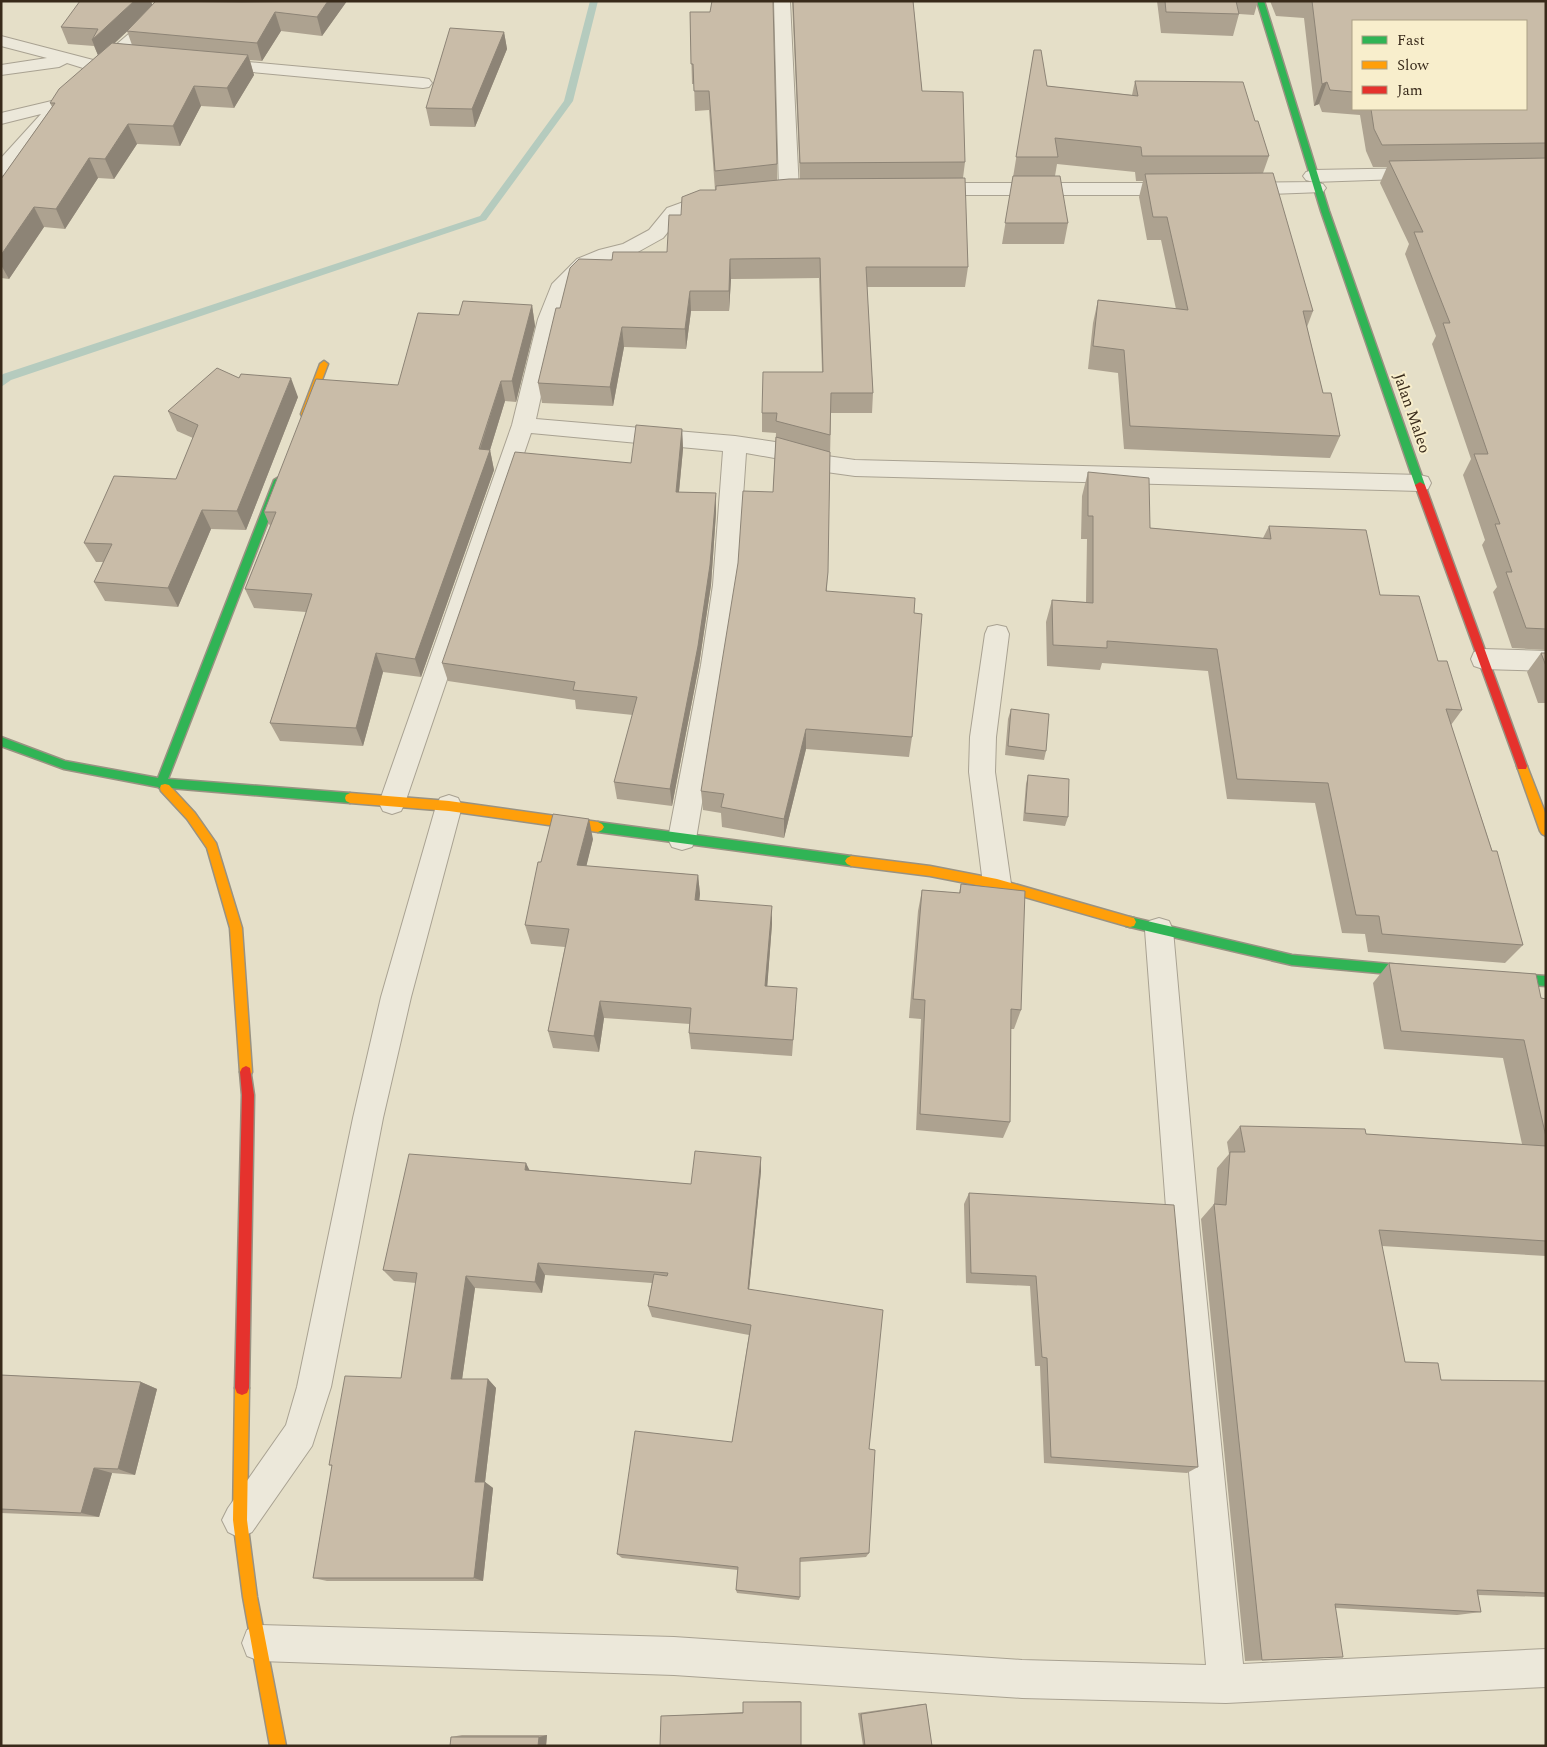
<svg xmlns="http://www.w3.org/2000/svg" width="1547" height="1747" font-family="Spectral,serif">
	<rect width="100%" height="100%" fill="#e5dfc8"/>
	<g fill="none" stroke-linecap="round" stroke-linejoin="round">
		<path fill="#b5cbbe" fill-rule="evenodd" d="M590,1h8l-25,100 -87,119 -475,160 -10,7v-11l2,-2 477,-158 84,-115z"/>
		<defs>
			<path id="street" d="M161,1h18l-36,39 -38,32 -6,1 -32,-10 -8,4 -58,8v-10l46,-7 -46,-12v-10l96,25 34,-29z
				M774,1h16l9,190 -3,4 -7,2 -7,-2 -3,-4z
				M216,59l207,19 6,1 3,4 -3,4 -6,1 -213,-20 -3,-4 3,-4z
				M60,99l6,1 3,4 -3,4 -58,66 -7,2v-18l40,-44 -40,10v-11z
				M1422,168l7,2 3,4 -3,4 -116,4 -7,-2 -3,-4 3,-4 7,-2z
				M1316,182l7,2 3,4 -3,4 -84,3 -7,-2 -3,-4 3,-4 7,-2z
				M929,183h250l7,2 3,4 -3,4 -7,2h-250l-7,-2 -3,-4 3,-4z
				M717,192l7,2 3,4 -3,4 -43,14 -18,22 -27,15 -24,6 -21,8 -20,20 -13,32 -22,100 199,17 47,7 38,12 35,5 565,15 8,2 3,6 -3,6 -8,2 -565,-15 -36,-5 -39,-12 -34,-6 -9,132 -12,80 -29,174 -4,8 -10,3 -10,-3 -4,-8 33,-174 12,-80 10,-134 -192,-18 -126,370 -4,8 -9,3 -9,-3 -4,-8 133,-378 26,-106 14,-35 25,-25 22,-9 24,-6 26,-14 18,-22 33,-12z
				M997,625l9,2 3,7 -13,103 -1,35 16,112 -4,8 -10,4 -10,-4 -4,-8 -14,-112 1,-35 15,-103 3,-7z
				M1483,649l63,2v20l-63,-2 -9,-3 -3,-7 3,-7z
				M449,795l9,3 4,8 -51,191 -28,121 -52,269 -19,59 -60,86 -12,6 -12,-6 -6,-12 6,-12 58,-83 11,-38 56,-269 28,-121 55,-191 4,-8z
				M1159,918l10,3 4,9 27,304 43,430 303,-15v38l-320,16 -204,-5 -348,-23 -414,-14 -13,-5 -5,-13 5,-13 13,-5 414,12 348,23 184,5 -38,-431 -23,-304 4,-9z"/>
			<path id="fast" d="M1257,1h7l65,210 96,274 -2,2h-6l-2,-2 -94,-274z
				M279,477l5,3 -116,299 182,14 4,2 1,3 -1,3 -4,2 -180,-15 -5,4 -7,-5 -94,-18 -63,-23v-9l64,24 93,17 116,-298z
				M598,822l253,34 4,2 2,3 -2,3 -4,2 -253,-34 -4,-2 -2,-3 2,-3z
				M1130,917l162,38 130,12 4,1 2,4 -2,4 -4,1 -130,-12 -162,-38 -4,-1 -2,-4 2,-4z
				M1499,973l47,3v10l-47,-3 -4,-1 -2,-4 2,-4z"/>
			<path id="slow" d="M324,361l4,3 -19,50 -1,2h-6l-1,-2 19,-50z
				M1522,762l5,4 19,49v21l-4,-2 -2,-3 -23,-65z
				M165,784l4,1 26,28 21,30 26,85 10,144 -2,4 -4,2 -4,-2 -2,-4 -10,-144 -23,-80 -20,-29 -26,-28 -1,-3 1,-3z
				M350,793l99,8 149,21 4,2 2,3 -2,3 -4,2 -149,-21 -99,-8 -4,-2 -1,-3 1,-3z
				M851,856l79,10 67,13 133,38 4,1 2,4 -2,4 -4,1 -133,-38 -67,-13 -79,-10 -4,-2 -2,-3 2,-3z
				M242,1381l5,2 2,5 -2,132 10,77 29,149h-16l-27,-149 -10,-77 2,-132 2,-5z"/>
			<path id="jam" d="M1420,482l5,3 102,281 -1,3h-8l-1,-3 -102,-281z
				M246,1066l4,2 4,27 -5,293 -2,5 -5,2 -5,-2 -2,-5 7,-293 -2,-23 2,-4z"/>
		</defs>
		<use href="#street" stroke="#a9a292" stroke-width="2"/>
		<use href="#fast" stroke="#999282" stroke-width="3"/>
		<use href="#slow" stroke="#999282" stroke-width="3"/>
		<use href="#jam" stroke="#999282" stroke-width="3"/>
		<use href="#street" fill="#ece8da" fill-rule="evenodd"/>
		<use href="#fast" fill="#30b455" fill-rule="evenodd"/>
		<use href="#slow" fill="#ff9f0a" fill-rule="evenodd"/>
		<use href="#jam" fill="#e5322d" fill-rule="evenodd"/>
	</g>
	<path fill="#ada290" fill-rule="evenodd" d="M151,1l1,4 90,-4h105l-25,35 -41,-5 -19,30 -12,-1 4,15 -20,33 -33,-2 -21,40 -43,-2 -23,35 -16,-1 -33,51 -21,-2 -35,52 -8,-1v-99l51,-72 -2,-4 48,-48 -4,-9 -26,-2 -7,-17zM127,31l5,14 -18,-2z
		M792,1h121l9,90 43,71 -2,16 5,89 -3,20h-98l6,106 -1,20h-41l-4,178 87,22 -2,124 -3,20 -103,-8 -22,89 -62,-11 -1,-14 -18,-3 -2,-19 72,-299 3,-59 -14,-1v-19l60,-41 -3,-94 -88,1 -2,32h-38l-5,38 -62,-2 -11,59 -71,-3 -4,-20 22,-75 52,-48 55,-8 14,-37 34,-25 -6,-80 -14,1 -1,-27h-2l-2,-72 87,152v16l23,-1z
		M1157,1h101l-4,14 -15,-1 -6,22 -72,-3z
		M1270,1h276v649l-34,-2 -19,-56 4,-5 -15,-42 3,-5 -22,-65 8,-16 -39,-115 4,-8 -31,-82 4,-10 -29,-61 7,-16h-14l-7,-16 -6,-36 -38,-3 -3,-8 -5,2 -10,-88 -28,-2zM1353,21l173,88h-173z
		M504,32l3,17 -32,78 -45,-1 -4,-18z
		M1034,50l13,36 85,9 3,-14 120,40 14,35 -6,17 50,138 -6,16 16,66 17,43 -10,22 -206,-9 -6,-76 -30,-4 5,-46 5,-23 78,9 -15,-69h-14l-8,-43 4,-16h-7l-1,-9 -78,-8 -2,12 13,47 -4,21h-62z
		M532,305l3,21 -19,76 -11,-1 -15,49 4,20 -73,207 -38,-5 -20,74 -83,-5 -10,-18 36,-111 -52,-4 -9,-19 25,-63 -6,-14 134,-127 61,-70z
		M239,378l59,19 -52,133 -35,-1 -33,78 -73,-6 -11,-19 9,-20h-7l-12,-19 92,-64 17,-41 -16,-7 -9,-20z
		M682,429l1,20 -4,43 37,1v20l-5,72 -12,80 -27,141 -55,-7 -3,-17 19,-67 -57,-6 -1,-9 -127,-19 -6,-18 189,-200z
		M1088,472l62,56 113,10 6,-12 111,69 58,66 24,49 -11,15 72,220 -18,18 -137,-11 -3,-18 -23,-1 -27,-130 -88,-4 -19,-128 -106,-8 -2,7 -53,-4 -1,-44 6,-22 34,2 1,-63h-6l1,-43z
		M1541,653h5v50h-8l-11,-31z
		M1011,709l35,42 -2,9 -39,-5 3,-36z
		M1028,775l40,42 -3,9 -42,-5 3,-37z
		M593,839l-7,27 112,9 2,19 -1,6 73,24 -5,62 29,19 -4,51 -101,-7 -2,-16 1,-9 -86,-6 -5,34 -46,-4 -5,-17 17,-84 -34,-3 -6,-19 16,-63z
		M961,884l60,126 -7,19h-3l-1,93 -7,16 -87,-8 5,-111 -12,-1 9,-107 4,-21 37,3z
		M1389,963l152,35 5,1v257l-164,-10 23,116 36,18 105,1v216l-68,-2 3,17 -24,3 -121,-7 -13,50 -78,3 -44,-442 13,-15 3,-36 12,-14 -2,-12 13,-16 282,18 -19,-86 -119,-9 -11,-66z
		M761,1157v14l-12,118 120,160v104l-3,4 -66,5v35l-1,3 -62,-7 -1,-3 2,-20 -116,-12 -5,-4 115,-112 17,-107 -97,-18 -4,-11 4,-23 -107,-8 -3,18 -67,-5 -13,91h26l8,9 -11,94 8,6 -10,93h-156l-14,-3 19,-112 -3,-1 72,-87 15,-95 -22,-2 -11,-11 146,-100 162,14z
		M969,1193l229,274 -11,6 -143,-10 -4,-97h-5l-5,-80 -64,-3 -2,-79z
		M1,1375l140,7 16,7 -22,86 -23,-2 -13,44 -98,-4z
		M800,1701l1,1v44l-140,-30h4l78,-4v-10h1z
		M922,1704h4l6,42h-69l-5,-33z
		M462,1735h85l-1,11h-96l1,-9z"/>
	<path fill="#8d8476" d="M134,1h17l2,6 -54,51 -7,-18z
		M328,1h19l-25,35 -5,-19z
		M275,12l6,19 -19,30 -5,-18z
		M504,32l3,17 -32,78 -3,-18z
		M248,55l6,20 -20,33 -7,-20z
		M1327,82l-8,22 -5,2 8,-22z
		M194,86l7,20 -21,40 -7,-20z
		M128,124l9,20 -23,35 -9,-20z
		M89,158l9,20 -33,51 -9,-20z
		M34,207l10,20 -35,52 -8,-14v-10z
		M730,259l1,20 -2,32v-20z
		M690,291l1,20 -5,38 -1,-20z
		M532,305l3,21 -19,76 -4,-21z
		M622,327l2,20 -11,59 -3,-19z
		M291,378l7,19 -52,133 -9,-19z
		M501,381l4,20 -15,49 4,20 -73,207 -6,-18z
		M682,429l1,20 -6,63 -1,-20z
		M716,493v20l-5,72 -12,80 -27,141 -2,-17z
		M202,510l9,19 -33,78 -10,-19z
		M376,653l7,19 -20,74 -7,-18z
		M806,729v20l-22,89v-19z
		M589,819l4,20 -11,45 -5,-19z
		M698,875l2,19 -3,25 -2,-19z
		M772,906v18l-6,79 -1,-17z
		M600,1001l4,17 -5,34 -5,-16z
		M761,1157v14l-13,129v-11z
		M526,1163l7,14 -8,-7z
		M538,1263l7,12 -3,18 -7,-11z
		M466,1276l9,12 -14,99 -10,-8z
		M488,1379l8,9 -11,94 8,6 -10,93 -9,-3 1,-96z
		M141,1382l16,7 -22,86 -17,-6z
		M94,1468l18,5 -13,44 -18,-4z
		M547,1735l-1,11h-8l1,-9z"/>
	<path fill="#c9bca8" stroke="#8d8476" d="M80,1h54l-42,39 6,-11 -37,-2z
		M156,1l86,1 86,-1 -11,16 -42,-5 -18,31 -130,-12z
		M712,1h61l4,163 -62,7 -6,-80h-15l-1,-27h-2l-1,-52h20z
		M793,1h120l9,90 41,1 2,70 -165,1z
		M1165,1h71l3,13 -73,-2z
		M1312,1h234v142l-164,2 -8,-16 -3,-20h155v-88h-173v71l-23,-2 -3,-8 -5,2z
		M450,28l54,4 -32,77 -46,-1z
		M112,43l136,12 -21,33 -33,-2 -21,40 -45,-2 -23,35 -16,-1 -33,51 -22,-2 -33,48v-76l54,-76h-5l9,-14z
		M1034,50h7l6,36 91,10 -3,-15 108,1 12,39h3l11,35h-127l-1,-9 -86,-9 3,19h-42z
		M1546,158v471l-20,-1 -20,-56h6l-17,-48h5l-26,-70h14l-45,-131h7l-36,-91h9l-34,-71z
		M1273,173l40,138h-10l20,82h8l9,43 -210,-10 -6,-76 -31,-4 5,-46 90,10 -21,-93h-14l-8,-43z
		M1013,176h47l8,47h-63z
		M965,178l3,89h-102l7,126h-42l-1,42 -54,-14 1,-8h-15l1,-41h60l-3,-114 -90,1 -1,32h-39l-5,38 -63,-2 -12,60 -72,-4 18,-75h4l10,-40 9,-9 33,1 1,-8h54l2,-37h12l1,-18 18,-7h16v-4l73,-7z
		M463,301l69,4 -20,76h-11l-22,68 11,1 -75,209 -39,-6 -20,75 -86,-5 42,-129 -67,-5 31,-77h-12l52,-133 82,6 20,-72 41,2z
		M217,368l22,10 2,-4 50,4 -54,133 -35,-1 -34,78 -74,-6 18,-38 -28,-1 30,-67 62,3 22,-54 -30,-14z
		M636,425l46,4 -6,63 40,1 -6,72 -12,81 -28,143 -56,-7 23,-85 -64,-7 2,-8 -133,-19 73,-211 116,11z
		M776,437l54,15 -2,120 -2,19 89,7 -1,15 8,1 -10,123 -106,-8 -22,90 -63,-12 3,-13 -23,-3 37,-228 5,-72 30,1z
		M1088,472l61,6 1,50 121,11 -2,-13 97,4 14,65 39,1 19,65h9l15,49 -16,-1 46,142h5l26,94 -141,-11 -3,-18 -23,-1 -28,-132 -91,-4 -20,-130 -110,-8v7l-54,-3 -1,-45 41,3v-87h-5z
		M1541,653h5v13z
		M1011,709l38,5 -3,37 -38,-5z
		M1028,775l41,4 -1,38 -43,-4z
		M553,814l36,5 -12,46 121,10 -3,25 77,6 -7,80 32,2 -4,52 -104,-7 2,-25 -91,-7 -6,35 -46,-5 21,-102 -44,-4 13,-63h3z
		M961,884l64,7 -4,119 -10,-1 -1,113 -90,-8 5,-114 -12,-1 9,-109 38,3z
		M1389,963l147,11 5,24 5,1v138l-22,-97 -123,-9z
		M1240,1126l125,3 1,5 180,12v95l-167,-11 26,132 33,1 3,17 105,1v212l-69,-3 4,22 -146,-8 8,53 -81,3 -48,-456 12,1 4,-53h15z
		M695,1151l66,6 -13,132 135,21 -14,139 6,1 -6,103 -69,5v39l-64,-7 2,-23 -121,-13 18,-123 97,11 19,-117 -103,-19 6,-32 13,2 1,-3 -130,-10 -3,19 -69,-6 -15,103h37l-13,103h10l-11,96h-161l19,-113h-3l16,-89 56,2 16,-105 -34,-3 26,-116 117,9 -1,7 166,14z
		M969,1193l205,12 24,262 -147,-10 -4,-99 -5,-1 -6,-81 -65,-3z
		M1,1375l140,7 -23,87 -24,-1 -13,45 -80,-4z
		M743,1702h58v44h-141l1,-30 82,-3z
		M926,1704l6,42h-67l-4,-32z
		M451,1737h88l-1,9h-88z"/>
	<g text-anchor="middle" dominant-baseline="central" stroke-width="4" stroke-linejoin="round" paint-order="stroke">
		<g font-size="16" fill="#382a1a" stroke="#f8eecc">
			<text transform="translate(1412 413) rotate(71)">Jalan Maleo</text>
		</g>
	</g>
	<rect width="1547" height="1747" fill="none" stroke="#382a1a" stroke-width="5"/>
	<rect x="1352" y="20" width="175" height="90" fill="#f8eecc" stroke="#aba085"/>
	<rect x="1362" y="36" width="25" height="8" fill="#30b455" stroke="#aba085"/>
	<text x="1397" y="45" font-size="15" fill="#382a1a">Fast</text>
	<rect x="1362" y="61" width="25" height="8" fill="#ff9f0a" stroke="#aba085"/>
	<text x="1397" y="70" font-size="15" fill="#382a1a">Slow</text>
	<rect x="1362" y="86" width="25" height="8" fill="#e5322d" stroke="#aba085"/>
	<text x="1397" y="95" font-size="15" fill="#382a1a">Jam</text>
</svg>
